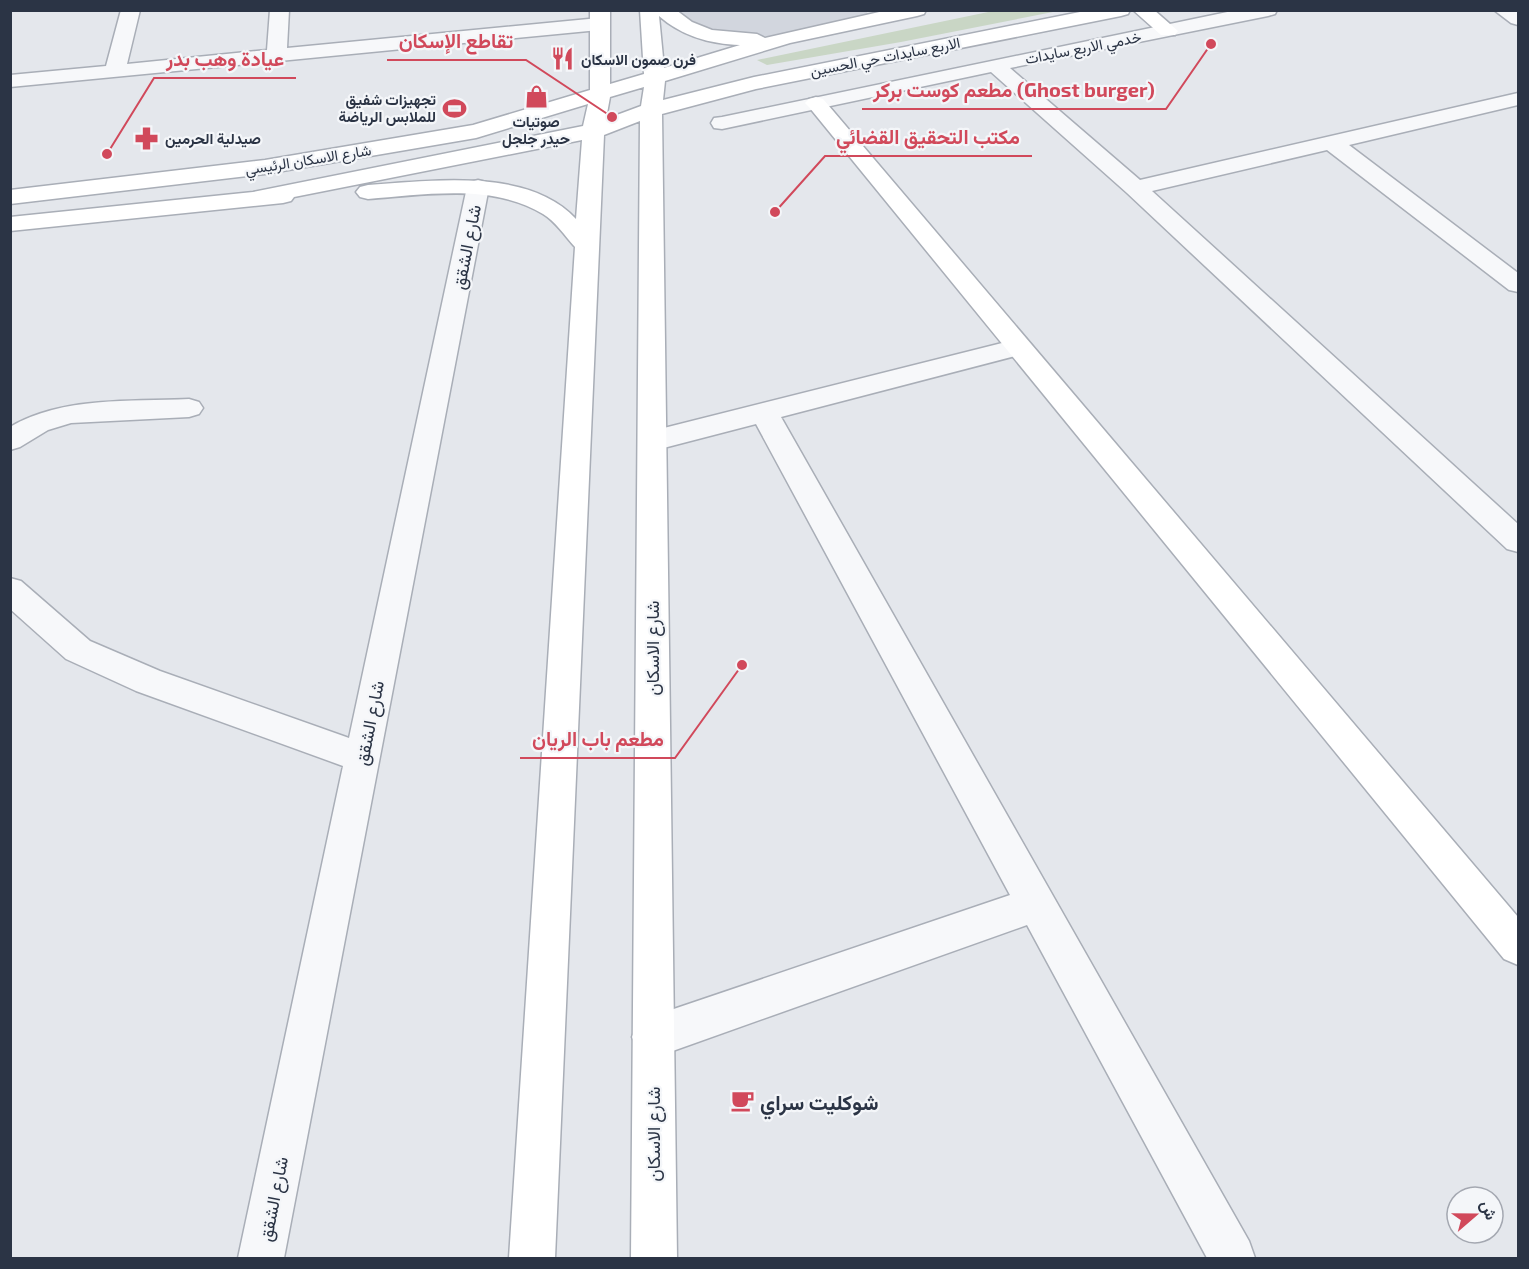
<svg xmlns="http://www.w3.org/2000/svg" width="1529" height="1269" font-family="'Exo 2',Vazirmatn,sans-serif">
	<rect width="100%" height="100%" fill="#e4e7ec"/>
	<path fill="#d2d6de" d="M867,10l1,7 -90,19 -45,1 -37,-7 -24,-19z"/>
	<path fill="#c9d6c5" d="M993,11h65l-157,31 -134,23 -10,-5z"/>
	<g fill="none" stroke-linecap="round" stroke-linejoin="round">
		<defs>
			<path id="street" d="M121,10h19l-13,54 140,-14 3,-40h19l-2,38 312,-30 7,2 3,4 -3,4 -7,2 -589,57v-12l96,-9z
				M1237,10h40l-2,4 -7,2 -258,52 130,112 378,-87v12l-169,40 169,128v19l-9,-2 -182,-140 -175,41 366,333v28l-11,-3 -380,-356 -136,-121 -269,57 -8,-1 -3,-5 3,-5 8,-1z
				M1494,10h23l1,15 -7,-2z
				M478,180l8,2 3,5 -205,1071h-46l105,-492 -207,-75 -70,-32 -56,-50v-31l11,3 69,60 70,30 189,67 118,-551 3,-5z
				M1018,339l9,2 4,6 -4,6 -246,64 468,824 6,17h-48l-180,-333 -374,133 -15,-6 -6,-15 6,-15 15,-6 357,-121 -254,-471 -104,27 -10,-3 -4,-7 4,-7 10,-3z
				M189,399l10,3 4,6 -4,6 -10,3 -118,6 -23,7 -28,17 -10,3v-23c53,-31 120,-25 179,-28z"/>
			<path id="secondary" d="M590,10h20v74l34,-10 -4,-64h36l16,12 20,8 45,4 8,4 123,-28h38l-2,4 -7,2 -127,27 -125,38 -2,19 91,-23 336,-67h40l-2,4 -7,2 -365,73 -94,25 15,1144h-46l9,-1137 -36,14 -49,1123h-46l66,-1011c-10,-11 -20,-26 -32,-33 -51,-31 -119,-19 -175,-15l-8,-2 -4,-5 4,-5 8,-2c64,-4 160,-18 208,34l6,-79 -288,57 -3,4 -8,2 -273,28v-14l243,-25 330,-66 5,-22 -112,34 -211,36 -255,30v-14l255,-30 208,-35 117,-35zM659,16c23,20 51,28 81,29l-76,23zM644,87l-3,19 -35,13 4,-22z
				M1133,10h21l24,21 -3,4h-14z
				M816,97l7,2 695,818v48l-14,-6 -695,-852 -4,-4 4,-4z"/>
		</defs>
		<use href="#street" stroke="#a9aeb7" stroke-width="3"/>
		<use href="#secondary" stroke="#a9aeb7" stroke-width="3"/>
		<use href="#street" fill="#f7f8fa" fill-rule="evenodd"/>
		<use href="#secondary" fill="#fff" fill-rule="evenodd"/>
	</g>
	<defs>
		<symbol id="restaurant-bare" viewBox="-9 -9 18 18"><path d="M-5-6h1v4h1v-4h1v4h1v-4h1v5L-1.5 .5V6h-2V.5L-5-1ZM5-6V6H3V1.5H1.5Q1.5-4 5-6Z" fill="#d1495b" stroke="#f4f6f9" stroke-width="2.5" paint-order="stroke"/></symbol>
		<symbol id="shop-bare" viewBox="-9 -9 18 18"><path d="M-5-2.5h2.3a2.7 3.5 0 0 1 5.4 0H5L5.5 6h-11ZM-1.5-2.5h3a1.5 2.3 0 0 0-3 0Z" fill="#d1495b" stroke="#f4f6f9" stroke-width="2.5" paint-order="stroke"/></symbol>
		<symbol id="stadium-bare" viewBox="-9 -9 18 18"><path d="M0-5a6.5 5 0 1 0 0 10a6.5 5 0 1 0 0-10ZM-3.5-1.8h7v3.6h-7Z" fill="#d1495b" stroke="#f4f6f9" stroke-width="2.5" paint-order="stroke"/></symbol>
		<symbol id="pharmacy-bare" viewBox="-9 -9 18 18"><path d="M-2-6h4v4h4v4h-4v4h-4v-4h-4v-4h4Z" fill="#d1495b" stroke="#f4f6f9" stroke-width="2.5" paint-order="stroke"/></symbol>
		<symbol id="cafe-bare" viewBox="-9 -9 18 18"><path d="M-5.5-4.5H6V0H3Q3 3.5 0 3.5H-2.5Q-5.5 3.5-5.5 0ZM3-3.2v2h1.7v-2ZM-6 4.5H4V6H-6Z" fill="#d1495b" stroke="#f4f6f9" stroke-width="2.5" paint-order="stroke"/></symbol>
	</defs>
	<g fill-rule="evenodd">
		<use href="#restaurant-bare" x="546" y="42" width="33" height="33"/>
		<use href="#shop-bare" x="520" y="80" width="33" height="33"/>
		<use href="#stadium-bare" x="438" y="92" width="33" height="33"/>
		<use href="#pharmacy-bare" x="130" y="122" width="33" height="33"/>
		<use href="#cafe-bare" x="726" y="1084" width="33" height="33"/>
	</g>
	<g text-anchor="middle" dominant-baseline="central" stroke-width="4.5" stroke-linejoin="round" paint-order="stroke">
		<g font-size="15" fill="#2b3445" stroke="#f4f6f9">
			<text transform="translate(1083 47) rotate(-11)">خدمي الاربع سايدات</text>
			<text transform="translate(885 56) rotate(-11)">الاربع سايدات حي الحسين</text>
			<text transform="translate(308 159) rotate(-9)">شارع الاسكان الرئيسي</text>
		</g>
		<g font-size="15" font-weight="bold" fill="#2b3445" stroke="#f4f6f9" text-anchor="start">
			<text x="581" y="59">فرن صمون الاسكان</text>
			<text x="436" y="99" text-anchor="end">تجهيزات شفيق<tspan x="436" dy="17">للملابس الرياضة</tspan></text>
			<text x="536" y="121" text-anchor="middle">صوتيات<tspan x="536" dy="17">حيدر جلجل</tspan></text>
			<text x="165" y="138">صيدلية الحرمين</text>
		</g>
		<g font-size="18" fill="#2b3445" stroke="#f4f6f9">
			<text transform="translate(466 247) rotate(-79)">شارع الشقق</text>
			<text transform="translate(652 648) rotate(-90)">شارع الاسكان</text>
			<text transform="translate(369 723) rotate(-79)">شارع الشقق</text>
			<text transform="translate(653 1134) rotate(-90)">شارع الاسكان</text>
			<text transform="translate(273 1199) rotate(-79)">شارع الشقق</text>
		</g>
		<g font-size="21" font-weight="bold" fill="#2b3445" stroke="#f4f6f9" text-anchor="start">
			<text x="760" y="1101">شوكليت سراي</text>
		</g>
	</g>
	<path fill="none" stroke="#d1495b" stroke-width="2" d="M612 117L526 60H387M107 154L154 78H296M1211 44L1166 109H862M775 212L825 156H1032M742 665L675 758H520"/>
	<g fill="#d1495b" stroke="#f4f6f9" stroke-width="2">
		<circle cx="612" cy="117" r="6"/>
		<circle cx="107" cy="154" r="6"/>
		<circle cx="1211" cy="44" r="6"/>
		<circle cx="775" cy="212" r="6"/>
		<circle cx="742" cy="665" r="6"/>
	</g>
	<g font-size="20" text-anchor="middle" font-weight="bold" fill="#d1495b" stroke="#f4f6f9" stroke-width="4.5" stroke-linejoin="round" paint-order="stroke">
		<text x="456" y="48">تقاطع الإسكان</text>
		<text x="225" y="66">عيادة وهب بدر</text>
		<text x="1014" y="97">مطعم كوست بركر (Ghost burger)</text>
		<text x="928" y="144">مكتب التحقيق القضائي</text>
		<text x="598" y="746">مطعم باب الريان</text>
	</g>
	<rect width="1529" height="1269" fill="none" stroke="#2b3445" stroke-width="24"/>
	<g transform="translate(1475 1215) rotate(70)"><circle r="28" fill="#f4f6f9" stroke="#a4a8b1" stroke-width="1.5"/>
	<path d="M0-4.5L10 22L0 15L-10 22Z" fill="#d1495b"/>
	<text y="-9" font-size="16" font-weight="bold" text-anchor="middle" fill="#2b3445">ش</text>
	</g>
</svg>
